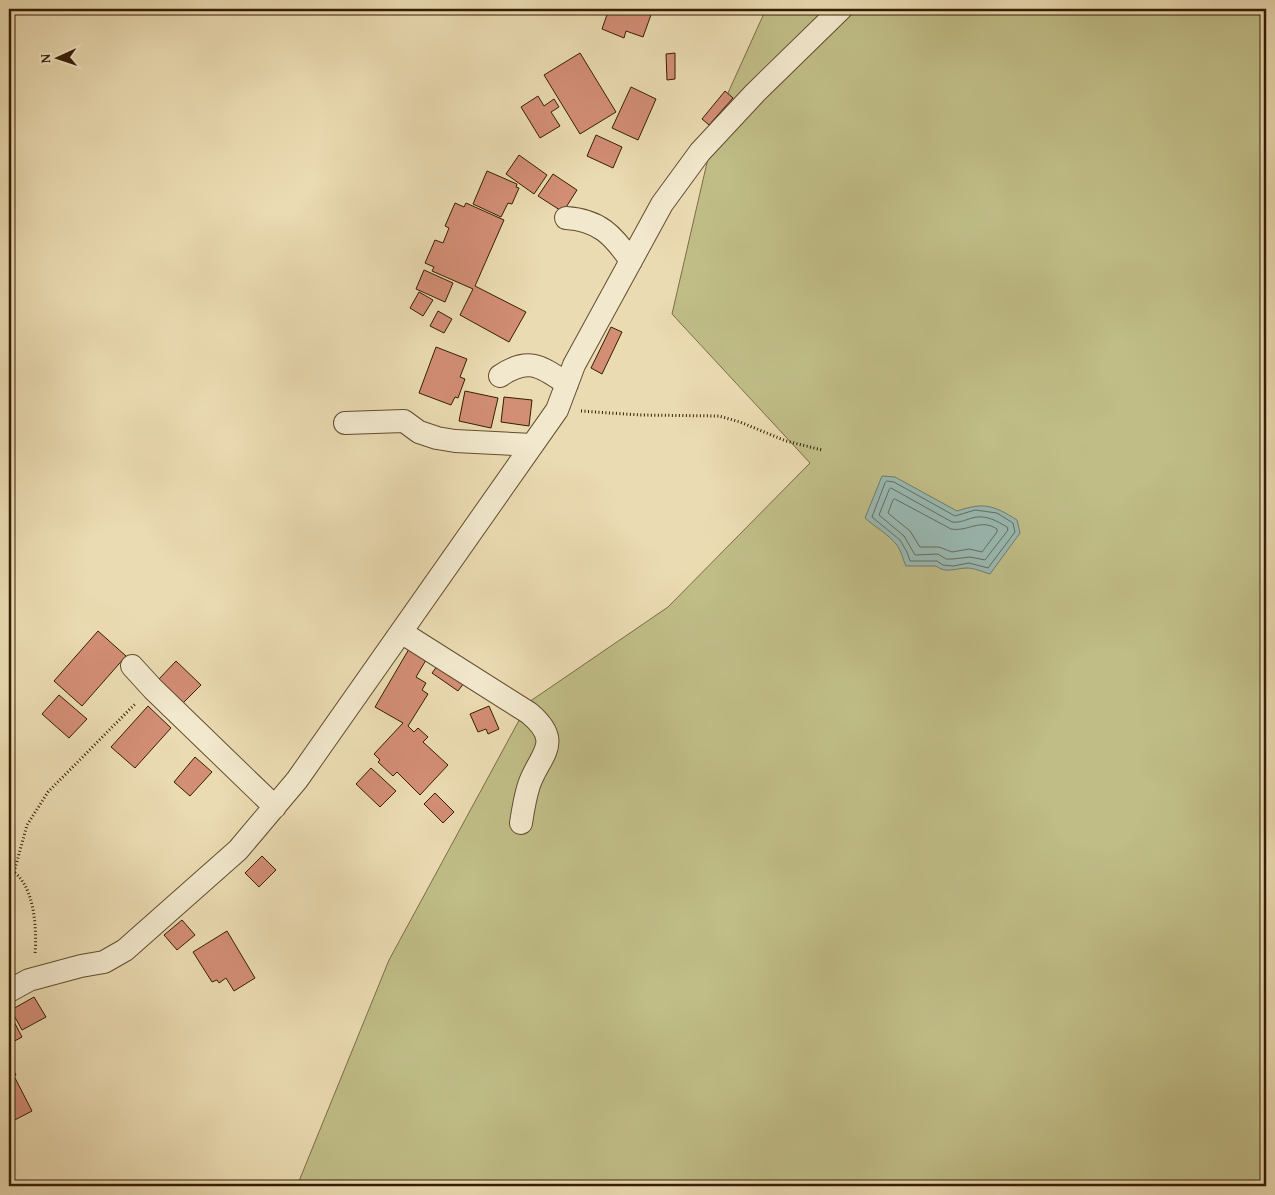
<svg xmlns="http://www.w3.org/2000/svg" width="1275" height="1195" font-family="'Gentium Book Plus',serif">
	<rect width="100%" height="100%" fill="#ebdbb2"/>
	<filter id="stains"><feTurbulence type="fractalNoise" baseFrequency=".004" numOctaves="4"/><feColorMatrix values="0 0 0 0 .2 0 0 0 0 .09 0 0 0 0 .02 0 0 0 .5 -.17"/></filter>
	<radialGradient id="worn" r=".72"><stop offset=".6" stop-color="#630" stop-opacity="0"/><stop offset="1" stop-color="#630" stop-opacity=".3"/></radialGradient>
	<path fill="#c0bd87" stroke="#7a6e44" d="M766,9h500v1177h-969l92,-226 140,-258 139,-95 142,-144 -138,-149 46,-199z"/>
	<path fill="#99b9b3" stroke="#717b6c" d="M882,476l13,1 62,34c27,-9 36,-6 60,9l3,13 -30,41c-7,-2 -16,-6 -23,-6 -11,0 -21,6 -31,-2h-30c-4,-8 -4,-15 -10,-22 -8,-10 -21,-17 -31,-26z"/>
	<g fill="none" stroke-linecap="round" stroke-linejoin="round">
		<path stroke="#666c5a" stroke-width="1" d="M887,481l7,1 61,34 20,-6 22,3 16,10 2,9 -27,36 -19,-5 -16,3 -10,-1 -6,-4h-27l-3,-9 -7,-12 -28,-23 13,-34z
			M891,488l61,34c8,1 13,-2 20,-4 13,-4 25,3 35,9l1,3 -23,30 -15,-3 -17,2h-7l-8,-5 -23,1 -11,-19 -25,-21 10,-25z
			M895,499l56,30c17,3 29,-11 46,0v3l-15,20 -13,-3 -17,3 -13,-5h-19l-10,-16 -22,-18 5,-13z"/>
	</g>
	<path fill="#d38e76" stroke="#341e02" d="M609,9h34l9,3 -9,25 -17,-6 -2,7 -22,-9z
		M580,53l36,59 -36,22 -36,-59z
		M675,53v26l-8,1 -1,-26z
		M631,87l25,12 -18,41 -26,-12z
		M725,91l8,7 -24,27 -7,-6z
		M538,96l6,10 10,-7 5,8 -8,5 9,14 -20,12 -19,-31z
		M596,135l26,12 -9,21 -26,-12z
		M519,155l28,20 -13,19 -28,-20z
		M487,171l30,13 -1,3 3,1 -7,16 -4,-1 -7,14 -28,-13z
		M553,174l24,16 -14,22 -25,-16z
		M455,203l9,4 2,-4 38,17 -29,66 51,26 -17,30 -49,-27 13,-26 -41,-18 2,-4 -9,-4 10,-23 8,3 6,-15 -4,-2z
		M424,270l29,13 -8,19 -29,-13z
		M419,292l14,8 -10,16 -13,-8z
		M438,311l14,8 -8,14 -14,-7z
		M611,327l11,5 -20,42 -11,-6z
		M436,347l31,12 -7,18 5,2 -7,19 -3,-1 -4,8 -32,-12z
		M465,391l33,7 -7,30 -32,-7z
		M504,397l28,3 -3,26 -28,-4z
		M98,631l28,25 -44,50 -28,-25z
		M409,649l17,11 -10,17 10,6 -4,7 6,4 -20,32 6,6 4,-4 10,9 -5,5 25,23 -28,30 -23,-23 -4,4 -15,-14 2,-2 -6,-6 29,-31 -28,-16z
		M176,661l25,24 -18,18 -24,-24z
		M438,665l26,18 -6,8 -26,-18z
		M59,695l28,24 -18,19 -27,-24z
		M148,706l23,22 -36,40 -24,-21z
		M489,706l10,23 -11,5 -2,-5 -8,3 -8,-18z
		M195,757l17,15 -22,24 -16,-14z
		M371,768l25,23 -16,16 -24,-23z
		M435,793l19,19 -11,11 -19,-19z
		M262,856l14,14 -17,17 -14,-14z
		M182,920l13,15 -18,15 -13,-15z
		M227,931l28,47 -21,13 -8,-13 -7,5 -2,-3 -5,2 -19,-30z
		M34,997l12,20 -24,13 -11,-20z
		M9,1012l13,25 -13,7z
		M9,1062l7,13 -2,1 18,35 -23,12z"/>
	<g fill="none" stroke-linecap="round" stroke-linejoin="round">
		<defs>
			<path id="street" d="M566,218c33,2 47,17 65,43
				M500,376c29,-20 42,-9 67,8
				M345,423l59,-2 15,11 18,6 18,3 77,4
				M401,632l128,81c36,30 10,42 0,72 -4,12 -6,25 -8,38
				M132,666l21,23 122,118
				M9,991l20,-11 52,-14 23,-4 21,-12 113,-100 59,-70 260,-370 17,-45 88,-161 38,-52 55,-59 86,-84"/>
		</defs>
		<use href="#street" stroke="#624d2e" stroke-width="24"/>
		<path stroke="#341e02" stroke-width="3" stroke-dasharray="1 2.5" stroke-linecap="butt" d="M581,411l59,4 79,1 21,6 46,19 36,9
			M9,869c26,13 28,60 26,85
			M14,872l13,-47 21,-33 87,-88"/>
		<use href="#street" stroke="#f2e8cd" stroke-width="22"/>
	</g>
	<rect width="1275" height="1195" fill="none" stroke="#ebdbb2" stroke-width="30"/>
	<rect x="10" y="10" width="1255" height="1175" fill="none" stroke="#341e02" stroke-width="2.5"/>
	<rect x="15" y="15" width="1245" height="1165" fill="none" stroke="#341e02"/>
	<g transform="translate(58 58) rotate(267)" stroke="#f2e8cd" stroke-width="4" paint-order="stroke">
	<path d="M0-4L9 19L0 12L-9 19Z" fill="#341e02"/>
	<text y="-8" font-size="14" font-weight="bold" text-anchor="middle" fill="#341e02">N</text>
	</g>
	<rect width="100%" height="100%" filter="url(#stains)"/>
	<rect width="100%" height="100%" fill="url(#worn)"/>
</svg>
